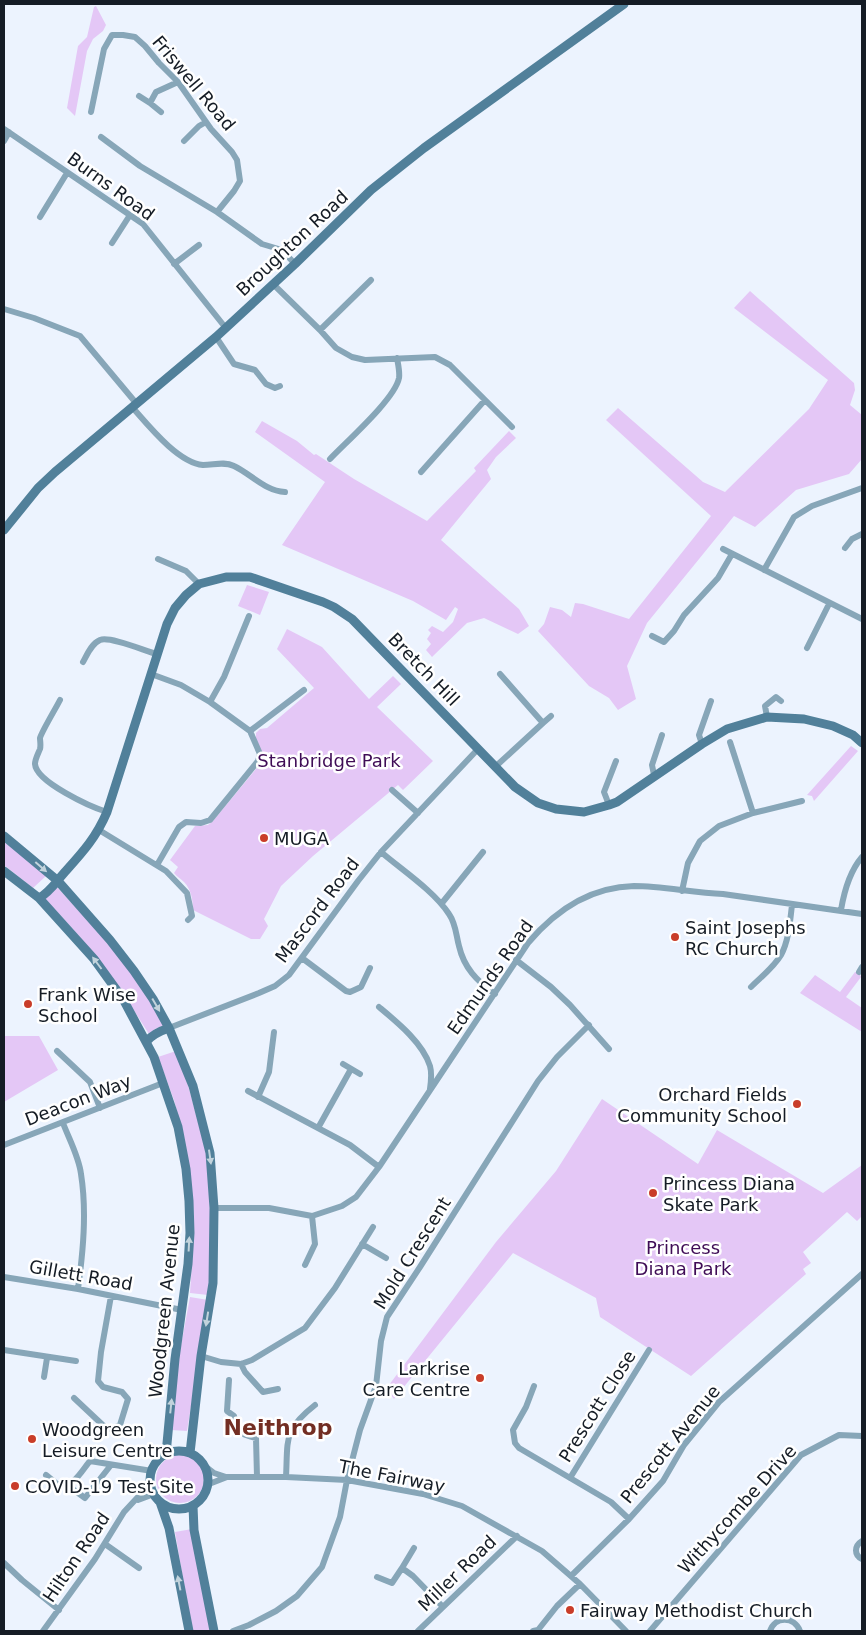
<svg xmlns="http://www.w3.org/2000/svg" width="866" height="1635" font-family="'DejaVu Sans',sans-serif">
	<rect width="100%" height="100%" fill="#ecf3fe"/>
	<path fill="#e4c7f6" d="M96,6l10,19 -3,6 -10,8 -6,12 -12,65 -8,-8 11,-62 9,-9 7,-30z
		M750,291l104,92 1,7 -5,15 12,10v44l-13,15 -53,16 -41,37 -21,-11 -87,107 -20,43 9,33 -18,11 -9,-12 -20,-12 -51,-55 6,-7 6,-17 12,3 9,7 4,-14 8,1 46,15 82,-103 -105,-96 12,-12 85,74 22,10 84,-83 19,-29 -94,-72z
		M262,421l35,20 17,14 2,-1 38,25 73,42 49,-50 -2,-3 35,-37 7,7 -20,19 -9,13 4,9 -50,61 78,69 10,17 -11,8 -34,-16 -17,5 -35,34 -6,-7 5,-6 -4,-5 4,-6 -3,-3 4,-4 11,6 10,-10 5,-13 -3,-2 -9,13 -33,-19 -131,-56 43,-63 -70,-50z
		M247,585l22,7 -9,23 -22,-9z
		M287,629l35,18 47,52 24,-23 8,8 -24,23 56,54 -30,29 -5,-5 -85,71 -32,30 -17,33 4,7 -8,13h-9l-58,-29c0,-10 -2,-21 -9,-28 -4,-4 -7,-5 -10,-9l4,-6 -8,-7 25,-34 13,-1 5,-4 48,-58 2,-5 -7,-17v-8l4,-4 7,-1 47,-40 -37,-39z
		M851,746l7,5 -44,50 -2,-5 -5,-1z
		M4,842l22,16 20,18 -13,12 -29,-23z
		M57,887l64,70 28,42 15,26 -9,4 -6,5c-31,-49 -63,-95 -105,-135z
		M855,972l4,1 2,4 -15,20 16,11v24l-62,-39 15,-18 25,17z
		M4,1036h35l19,34 -54,32z
		M176,1051l12,34 19,70 5,94 -4,46 -18,-2 4,-62 -1,-27 -10,-70 -9,-34 -16,-43z
		M602,1099l96,65 19,-34 106,63 39,-28v51l-5,5 -10,-9 -44,40 8,11 -8,6 3,5 -115,102 -91,-59 -4,-19 -83,-45 -119,146 -8,-10 110,-147 60,-71z
		M190,1297l18,3 -21,131 -16,-1 6,-63z
		M156 1479a24 24 0 1 1 48 0a24 24 0 1 1-48 0Z
		M192,1529l18,102h-18l-17,-99z"/>
	<g fill="none" stroke-linecap="round" stroke-linejoin="round">
		<path stroke="#87a6b8" stroke-width="6" d="M139,96l11,7 6,-11 22,-10
			M150,103l11,9
			M91,112l13,-63 8,-14h11l12,2 10,9 14,17 19,19 33,47 21,23 5,8 3,21 -6,10 -17,21 45,32 20,6 13,14
			M4,129l139,95 82,103
			M101,137l39,29 77,46
			M4,141l5,-9
			M184,141l15,-15 7,-4
			M40,217l27,-44
			M112,243l18,-28
			M174,264l25,-19
			M273,284l47,46 16,18 16,9 13,3 70,-3 15,8 62,62
			M4,309l30,9 46,18 56,67
			M320,330l51,-50
			M216,337l18,27 21,6 11,14 9,4 5,-2
			M132,407c16,18 46,56 71,58 11,0 21,-4 31,1 17,8 31,25 51,26
			M330,459c16,-17 65,-60 69,-81 1,-6 -1,-14 -2,-20
			M421,472l64,-72
			M845,548l7,-9 10,-5
			M723,549l139,70
			M158,559l28,12 13,13
			M764,570l30,-53 18,-11 50,-18
			M652,636l12,6 10,-11 10,-16 34,-37 14,-24
			M807,648l22,-44
			M83,662c4,-7 8,-18 17,-22 10,-4 45,11 57,14
			M151,674l30,11 29,17 40,29 54,-41
			M60,700c-4,8 -18,31 -20,38 0,3 1,7 0,11 -2,5 -5,10 -5,15 1,18 56,43 72,48
			M210,702l14,-25 25,-61
			M767,717l-2,-11 11,-9 5,4
			M543,723l8,-7
			M730,742l23,71
			M702,744l-3,-9 12,-34
			M495,767l48,-44 -43,-49
			M654,775l-2,-10 10,-30
			M392,790l26,23
			M609,805l-5,-13 12,-31
			M99,830l67,41 21,22 5,23 -4,4
			M381,852c21,18 53,39 68,62 7,10 7,21 10,32 5,22 18,35 36,48
			M157,865l22,-38 7,-5 15,1 9,-3 48,-59 2,-7 -10,-23
			M682,891l6,-28 12,-22 19,-15 34,-13 49,-12
			M442,903l41,-51
			M841,910c3,-18 9,-39 21,-53
			M302,958l44,33 4,1 11,-5 9,-19
			M516,960l35,27 19,18 39,44
			M859,972l3,-5
			M751,987c10,-10 23,-20 30,-32 8,-15 9,-34 11,-50
			M379,1007c18,15 44,36 51,59 2,7 1,16 0,23
			M169,1028l90,-35 16,-7 14,-11 69,-94 23,-29 97,-103
			M57,1051l33,31 10,26
			M343,1064l17,10
			M248,1091l102,54 29,22
			M258,1097l11,-25 5,-40
			M63,1123c6,16 16,34 18,51 6,38 2,78 -3,115
			M318,1128l33,-59
			M4,1145l159,-62
			M214,1208h55l43,8 30,-10 14,-9 23,-30 149,-224c27,-32 62,-56 106,-57 29,0 59,7 89,8l139,20
			M362,1244l24,14
			M305,1265l10,-21 -3,-28
			M4,1277l74,12 104,21
			M4,1350l72,11
			M201,1356l20,6 20,2 11,-4 53,-32 30,-40 38,-61
			M241,1364l4,8 18,20 15,-3
			M44,1377l3,-19
			M229,1380l-2,31 7,5c4,17 4,18 22,22l1,39
			M534,1386l-8,21 -13,23 2,13 4,5 92,54 18,17
			M74,1398l33,31h5l8,-4 8,-26 -6,-7 -19,-5 -5,-6 3,-29 10,-56
			M205,1466l9,7 12,4
			M46,1475c4,3 9,8 13,10 13,5 24,-16 31,-24l62,10
			M286,1477c2,-38 -3,-47 29,-72
			M570,1478l79,-128
			M209,1484l18,-7h59l61,3 76,14 39,12 80,45 38,33 46,47
			M67,1485l18,13 26,-33
			M138,1500l16,-6
			M862,1541c-8,5 -8,14 0,18
			M105,1544l34,24
			M414,1548l-12,20 11,8 30,31
			M4,1563l18,17 37,30
			M571,1576l58,-57 34,-38 21,-36 35,-43 143,-128
			M377,1577l15,6 10,-15
			M43,1631l52,-72 29,-47 26,-28
			M233,1631l16,-6 27,-14 21,-15 25,-29 18,-50 7,-37 13,-50 16,-44 5,-45 6,-24 33,-50 118,-186 19,-24 32,-32
			M418,1631l99,-95
			M533,1631l5,-1 19,-24 23,-22
			M650,1631l151,-176 38,-20 23,1
			M770,1631c5,-15 24,-15 30,0"/>
		<path stroke="#51809a" stroke-width="9" d="M4,530l34,-42 17,-16 161,-135 79,-73 76,-74 53,-42 200,-144
			M4,836l54,45 52,59 24,31 19,28 16,29 24,58 17,67 4,55 -1,75 -12,73 -11,97
			M4,871l35,27 55,61 29,40 31,58 24,70 8,42 3,32 1,32 -2,31 -13,95 -9,95
			M39,898c11,-6 17,-16 25,-25 18,-20 32,-35 43,-61l60,-188 8,-16 11,-13 13,-11 27,-7h24l73,25 11,5 18,12 163,168 23,16 18,6 28,3 25,-7 8,-3 85,-58 25,-15 40,-12 37,2 29,7 20,9 9,8
			M147,1041c6,-7 13,-10 22,-13
			M150 1480a29 29 0 1 1 58 0a29 29 0 1 1-58 0Z
			M160,1502l9,26 20,103
			M193,1506l1,24 20,101"/>
	</g>
	<defs><path id="oneway-solid" d="M-6-.8H1V-3.2L6.5 0L1 3.2V.8H-6Z" transform="scale(1.25)"/></defs>
	<g fill="#c2d3dc">
		<use href="#oneway-solid" transform="translate(41 867) rotate(41)"/>
		<use href="#oneway-solid" transform="translate(97 963) rotate(-127)"/>
		<use href="#oneway-solid" transform="translate(156 1005) rotate(60)"/>
		<use href="#oneway-solid" transform="translate(210 1157) rotate(82)"/>
		<use href="#oneway-solid" transform="translate(189 1244) rotate(-87)"/>
		<use href="#oneway-solid" transform="translate(207 1319) rotate(99)"/>
		<use href="#oneway-solid" transform="translate(171 1406) rotate(-84)"/>
		<use href="#oneway-solid" transform="translate(179 1583) rotate(-101)"/>
	</g>
	<g fill="#c93d29" stroke="#fff" stroke-width="2">
		<circle cx="264" cy="838" r="5"/>
		<circle cx="675" cy="937" r="5"/>
		<circle cx="28" cy="1004" r="5"/>
		<circle cx="797" cy="1104" r="5"/>
		<circle cx="653" cy="1193" r="5"/>
		<circle cx="480" cy="1378" r="5"/>
		<circle cx="32" cy="1439" r="5"/>
		<circle cx="15" cy="1486" r="5"/>
		<circle cx="570" cy="1610" r="5"/>
	</g>
	<g text-anchor="middle" dominant-baseline="central" stroke-width="5" stroke-linejoin="round" paint-order="stroke">
		<g font-size="18" fill="#151c25" stroke="#fff">
			<text transform="translate(194 83) rotate(50)">Friswell Road</text>
			<text transform="translate(111 186) rotate(36)">Burns Road</text>
			<text transform="translate(292 243) rotate(-43)">Broughton Road</text>
			<text transform="translate(424 669) rotate(46)">Bretch Hill</text>
			<text transform="translate(317 910) rotate(-53)">Mascord Road</text>
			<text transform="translate(490 977) rotate(-55)">Edmunds Road</text>
			<text transform="translate(78 1100) rotate(-21)">Deacon Way</text>
			<text transform="translate(412 1253) rotate(-58)">Mold Crescent</text>
			<text transform="translate(81 1275) rotate(10)">Gillett Road</text>
			<text transform="translate(164 1311) rotate(-84)">Woodgreen Avenue</text>
			<text transform="translate(597 1406) rotate(-58)">Prescott Close</text>
			<text transform="translate(670 1444) rotate(-51)">Prescott Avenue</text>
			<text transform="translate(392 1476) rotate(11)">The Fairway</text>
			<text transform="translate(737 1509) rotate(-48)">Withycombe Drive</text>
			<text transform="translate(76 1557) rotate(-56)">Hilton Road</text>
			<text transform="translate(457 1573) rotate(-44)">Miller Road</text>
		</g>
		<g font-size="18" fill="#3f0c56" stroke="#fff">
			<text x="329" y="760">Stanbridge Park</text>
			<text x="683" y="1247">Princess<tspan x="683" dy="21">Diana Park</tspan></text>
		</g>
		<g font-size="18" fill="#151c25" stroke="#fff" text-anchor="start">
			<text x="274" y="838">MUGA</text>
			<text x="685" y="927">Saint Josephs<tspan x="685" dy="21">RC Church</tspan></text>
			<text x="38" y="994">Frank Wise<tspan x="38" dy="21">School</tspan></text>
			<text x="787" y="1094" text-anchor="end">Orchard Fields<tspan x="787" dy="21">Community School</tspan></text>
			<text x="663" y="1183">Princess Diana<tspan x="663" dy="21">Skate Park</tspan></text>
			<text x="470" y="1368" text-anchor="end">Larkrise<tspan x="470" dy="21">Care Centre</tspan></text>
			<text x="42" y="1429">Woodgreen<tspan x="42" dy="21">Leisure Centre</tspan></text>
			<text x="25" y="1486">COVID-19 Test Site</text>
			<text x="580" y="1610">Fairway Methodist Church</text>
		</g>
		<g font-size="22" font-weight="bold" fill="#732e23" stroke="#fff">
			<text x="278" y="1427">Neithrop</text>
		</g>
	</g>
	<rect width="866" height="1635" fill="none" stroke="#151c25" stroke-width="10"/>
</svg>
